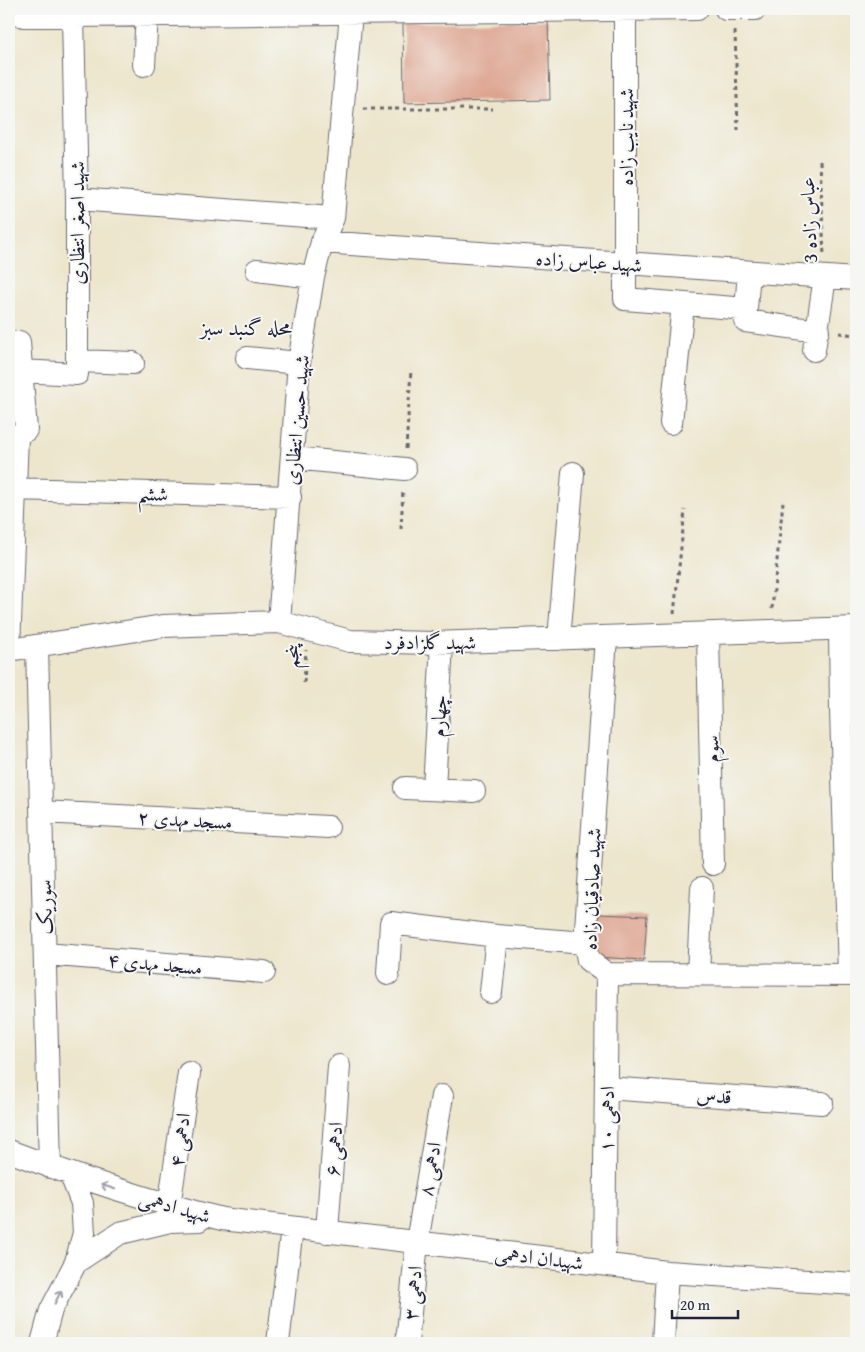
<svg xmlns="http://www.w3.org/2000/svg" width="865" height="1352" font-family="'Gentium Book Plus',Amiri,serif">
	<rect width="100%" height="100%" fill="#f6f6f2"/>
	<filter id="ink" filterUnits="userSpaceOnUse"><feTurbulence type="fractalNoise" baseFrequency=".02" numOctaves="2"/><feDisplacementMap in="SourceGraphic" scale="10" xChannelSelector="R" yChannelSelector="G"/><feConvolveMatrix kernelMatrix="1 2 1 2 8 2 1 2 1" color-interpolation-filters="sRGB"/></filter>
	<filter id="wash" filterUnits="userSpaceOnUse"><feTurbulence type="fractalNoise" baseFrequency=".0096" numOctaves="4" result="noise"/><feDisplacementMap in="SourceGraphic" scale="20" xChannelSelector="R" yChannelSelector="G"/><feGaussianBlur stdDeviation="1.12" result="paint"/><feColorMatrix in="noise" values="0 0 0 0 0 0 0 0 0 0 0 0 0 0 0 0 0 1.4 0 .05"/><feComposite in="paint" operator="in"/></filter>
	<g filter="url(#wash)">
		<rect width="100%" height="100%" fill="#ede6cd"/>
		<g id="blocks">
			<path fill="#dda38e" d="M548,20l2,80 -146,3 -1,-80z
				M599,914l48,2 -3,44 -47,-3z"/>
		</g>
	</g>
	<g filter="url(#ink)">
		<use href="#blocks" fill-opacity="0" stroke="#69676e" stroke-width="1"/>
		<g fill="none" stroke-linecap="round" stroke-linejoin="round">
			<defs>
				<path id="minor" d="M9,9l14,7h50l624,-7
					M726,9h29
					M625,10v289l121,10
					M144,65l3,-50
					M77,199l256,19
					M322,242l534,37
					M257,270l56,7
					M749,272l-4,49 73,10
					M9,344l10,-2 7,88
					M814,350l11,-73
					M247,358l52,5
					M77,361l56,2
					M21,371l56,3v-175l-4,-183
					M671,423l12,-119
					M293,458l112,11
					M16,489l274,8
					M279,622l20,-259 14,-86 9,-35 11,-24 18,-205
					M840,630l1,80 8,265
					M708,634l5,230
					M606,637l-21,306 3,17 19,14 249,1
					M559,639l14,-166
					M37,647l13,520
					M9,650l154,-24 116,-4 71,19 83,2 423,-15
					M9,650l8,-215
					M405,788l69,3
					M434,789l8,-146
					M42,812l286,15
					M45,954l219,18
					M388,974l3,-51 106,13 88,7
					M698,974l4,-86
					M491,992l6,-56
					M606,1088l216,15
					M9,1151c70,27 141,50 213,68l445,53 189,12
					M71,1175l11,28 2,30 -8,29
					M169,1206l20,-133
					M327,1232l12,-166
					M604,1264l3,-290
					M42,1343l9,-33 25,-48 44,-29 50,-12 29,-1
					M278,1343l14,-115
					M407,1343l10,-101 25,-146
					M663,1343l4,-71"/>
			</defs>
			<use href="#minor" stroke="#69676e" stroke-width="24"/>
			<path stroke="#69676e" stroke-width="3" stroke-dasharray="4 4" stroke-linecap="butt" d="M735,31l3,99
				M363,109h130
				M820,161l4,95
				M839,333l17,2
				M406,449l5,-79
				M401,529l2,-39
				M772,609l11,-107
				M674,614l11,-104
				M304,683l2,-33"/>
			<use href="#minor" stroke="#fff" stroke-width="22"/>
		</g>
		<defs><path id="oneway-shaft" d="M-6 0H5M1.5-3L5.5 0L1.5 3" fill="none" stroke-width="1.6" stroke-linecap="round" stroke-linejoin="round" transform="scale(1.25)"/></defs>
		<g stroke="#9c9ca7">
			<use href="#oneway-shaft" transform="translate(108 1187) rotate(-162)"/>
			<use href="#oneway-shaft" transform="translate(58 1297) rotate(-63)"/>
		</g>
	</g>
	<g text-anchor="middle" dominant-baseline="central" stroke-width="4" stroke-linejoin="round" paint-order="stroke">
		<g font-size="20" fill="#22223b" stroke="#f6f6f2">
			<text transform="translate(625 137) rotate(-90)">شهید نایب زاده</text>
			<text transform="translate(808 220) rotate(-92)">عباس زاده 3</text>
			<text transform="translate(76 223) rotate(-90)">شهید اصغر انتظاری</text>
			<text transform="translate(589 261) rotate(4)">شهید عباس زاده</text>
			<text transform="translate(296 420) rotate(-85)">شهید حسین انتظاری</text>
			<text transform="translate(153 493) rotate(2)">ششم</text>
			<text x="430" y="641">شهید گلزادفرد</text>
			<text transform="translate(291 656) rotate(-87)">پنجم</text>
			<text transform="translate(438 716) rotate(-87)">چهارم</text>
			<text transform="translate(711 749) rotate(-91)">سوم</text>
			<text transform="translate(185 819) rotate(3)">مسجد مهدی ۲</text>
			<text transform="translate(591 889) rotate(-88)">شهید صادقیان زاده</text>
			<text transform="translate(44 907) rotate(-91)">سوریک</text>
			<text transform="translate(155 963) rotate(5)">مسجد مهدی ۴</text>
			<text transform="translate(714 1095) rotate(4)">قدس</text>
			<text transform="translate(606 1119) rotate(-89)">ادهمی ۱۰</text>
			<text transform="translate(179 1140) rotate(-82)">ادهمی ۴</text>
			<text transform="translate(333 1149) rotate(-86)">ادهمی ۶</text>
			<text transform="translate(429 1169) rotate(-80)">ادهمی ۸</text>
			<text transform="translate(175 1206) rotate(16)">شهید ادهمی</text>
			<text transform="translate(539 1257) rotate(7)">شهیدان ادهمی</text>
			<text transform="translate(412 1293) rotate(-85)">ادهمی ۳</text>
		</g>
		<g font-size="21" fill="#22223b" stroke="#f6f6f2">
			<text x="246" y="327">محله گنبد سبز</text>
		</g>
	</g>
	<rect width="865" height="1352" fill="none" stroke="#f6f6f2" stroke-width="30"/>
	<path d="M672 1310v8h66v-8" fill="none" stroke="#22223b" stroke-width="2.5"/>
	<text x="680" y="1310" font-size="15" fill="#22223b" stroke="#f6f6f2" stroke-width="4" paint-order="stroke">20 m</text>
</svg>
